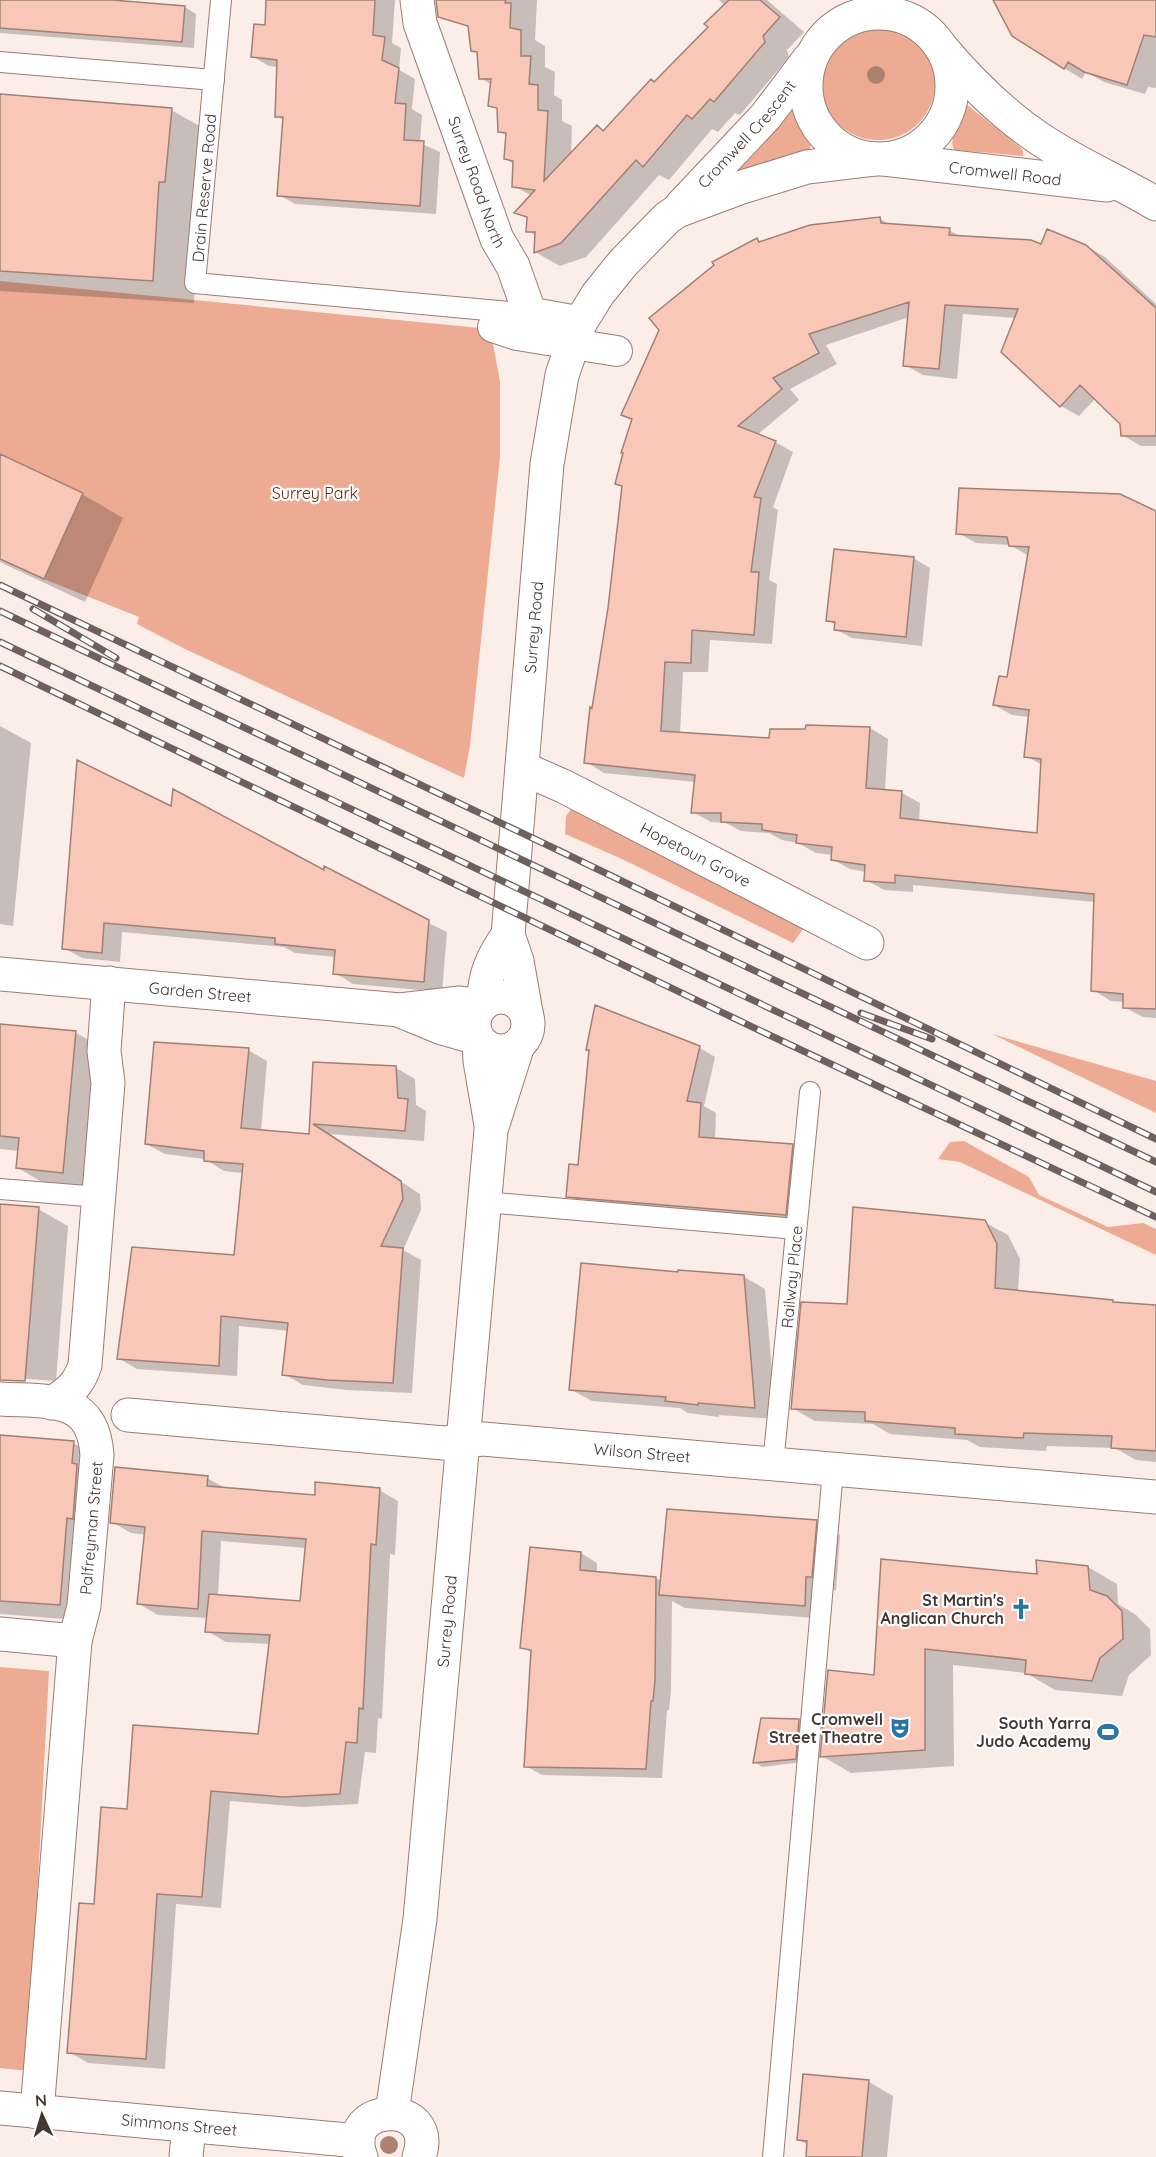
<svg xmlns="http://www.w3.org/2000/svg" width="1156" height="2157" font-family="Quicksand,sans-serif">
	<rect width="100%" height="100%" fill="#fbede8"/>
	<path fill="#eeab94" d="M821 83a57 57 0 1 1 114 0a57 57 0 1 1-114 0Z
		M966,104l54,43 3,4v5l-68,-6 -2,-2c-3,-10 5,-36 13,-44z
		M789,109l7,1 3,3 12,30 -1,7 -19,4 -57,20z
		M0,281l490,48 10,52v76l-30,289 -6,32 -279,-129 -48,-25 2,-7 -95,-38 39,-86 -83,-39z
		M572,808l234,117 -13,18 -171,-84 -57,-25 1,-18z
		M992,1034l164,47v32z
		M964,1141l65,36 10,18 69,32 35,-4 13,6v26l-196,-93 -22,-3 12,-17z
		M0,1667l49,4 -21,400 -28,-3z"/>
	<path fill="#0003" fill-rule="evenodd" d="M0,0h117v2l68,5 11,7 -2,34 -194,-15z
		M267,0h128l-3,43 9,5 -2,22 16,9 -3,30 10,6 -2,28 20,9 -4,62 -141,-10 -16,-9 5,-75 -8,-4 2,-49 -9,-1 -17,-10 14,-29z
		M459,0h78l-2,40 10,6v21l10,5 -1,23 8,5v21l10,5 -1,28 26,-27 8,4 105,-104 15,-21 -6,-6h48l37,32 -17,18 2,7 -49,58 -5,-2 -17,19 -6,-3 -43,51 -10,-5 -73,82 -26,9 -25,-14 1,-16 -8,-5v-12l-11,-7 15,-16 -18,-10v-22l-9,-5 2,-24 -7,-4 -1,-21 -9,-5 2,-20 -12,-7 -1,-24 -6,-4 -3,-23z
		M995,0h161v88l-8,-1 -3,7 -41,-12 -18,-10 -4,7 -18,-11z
		M0,96l171,14 41,23 -12,72 -6,98 -194,-12z
		M879,218l13,8 57,4 14,8 78,8h45l19,11 51,47v142h-15l-19,-11 -1,-12 -25,-25 -17,18 -18,-10 -59,-54 14,-34 -53,-4 -6,65 -34,-4 -18,-10 4,-48 -83,28 11,19 -47,25 9,11 -42,35 18,7 18,10 -20,55 5,3 -9,70 8,4 -5,60 -62,-4 -2,32h-25l-3,62 90,6 37,-9v-4l63,1 18,11 -3,52 17,2 18,10 -1,19 119,12 4,-69 -16,-9 3,-39 -17,-2 -18,-10 14,-27 21,-122 -19,-11 -34,-2 -18,-10 198,-20v505l-13,-1 -19,-10 1,-5 -14,-1 -18,-11 2,-88 -182,-17v7l-29,-2 -18,-10v-8l-16,-3 -18,-10 1,-4 -17,-2 -18,-10 -16,-3 -13,-7 -28,-2 -15,-8 -15,-1 -18,-10 3,-30 -92,-9 -18,-11 23,-154 15,-121 -7,-4 16,-63 -10,-6 134,-175 5,4z
		M0,456l82,38 41,24 -38,84 -85,-40z
		M913,558l17,10 -8,78 -70,-8 -17,-9 1,-4 -8,-5z
		M0,726l31,17 -18,183 -13,-2z
		M172,808l153,65 122,59 -5,60 -89,-8 -18,-11 1,-16 -41,-4 -11,-6 -162,-15 -2,30 -38,-4 -18,-10z
		M597,1007l103,41 15,9 -11,49 12,7 -1,27 77,6 16,9 -7,68 -217,-18 -16,-9 12,-29z
		M0,1026l76,7 29,16 -13,140 -45,-4 -29,-17 1,-17 -19,-2z
		M248,1050l19,11 -6,70 50,5 3,-72 82,4 19,11 1,26 10,6 -2,30 -96,-7 92,60 1,16 -18,40 18,10 -9,133 -65,-3 -44,-5 -19,-11 5,-43 -50,-5 -2,50 -100,-7 -19,-11 117,-102 8,-83 -19,-2 -19,-12 -40,-5 -19,-10z
		M0,1206l38,3 30,17 -12,155 -56,-4z
		M984,1222l24,13 12,24 -2,33 95,9 5,3 38,2v156l-20,-2 -21,-12 -68,-2 -1,5 -66,-4 -13,-7 -77,-6 -17,-10 -58,-3 -23,-13 57,-102z
		M679,1273l64,3 22,13 11,130 -57,-4v2l-31,-4 -8,-5 -88,-7 -22,-12z
		M0,1437l73,6 30,17 -13,161 -90,-7z
		M207,1478l20,11 89,8 63,-7 19,11 -3,54 -5,-1 -8,165 -4,-1 -2,35 -11,-1 -7,52 -55,3 -73,-6 -9,107 -45,-4 -11,165 -77,-6 -19,-11 26,-147 34,-94 130,-75 11,-92 -44,-2 -19,-11 1,-13 -50,-3 -19,-11 7,-69 -15,-2 -19,-11zM221,1541l85,7 -5,54 -83,-6z
		M816,1521l24,14 -4,55h-6l-1,29 -144,-11 -13,-7 -1,89 -2,20h-2l-5,68 -120,-3 -16,-9 6,-113 -10,-6 9,-98 50,4 16,10v10l59,5 6,3z
		M1088,1567l29,17 1,20 18,11 14,14 1,26 -22,20 -7,21 -67,-6 -29,-17 -73,-8 1,101 -103,7 -29,-17 53,-79 163,-101z
		M799,1721l8,4 -4,37 -41,5 -7,-5z
		M805,2076l64,6 24,14 -6,61h-80l1,-12 -9,-5z"/>
	<path fill="#f9c7b7" stroke="#a08076" stroke-width="1.5" d="M0,0h112l73,6 -3,36 -182,-14z
		M266,0h109l-2,35 12,2 -3,23 17,8 -4,35 11,1 -2,36 20,1 -4,65 -143,-10 6,-79h-8l2,-57 -26,-3 3,-33 11,1z
		M436,0h70l-1,3h6l-1,25 11,2v26h10l-2,28 9,1v25l10,1 -4,70 53,-56 6,6 48,-52 3,3 54,-55 -4,-3 25,-24h31l20,17 -17,19 2,6 -51,60 -4,-3 -18,20 -5,-4 -44,52 -7,-7 -75,83 -27,10 1,-21h-9l1,-15 -13,-4 21,-23 -23,-3 1,-26 -9,-2 2,-26 -8,-1 -1,-24 -9,-2 3,-27h-12l-2,-27 -6,-1 -3,-25 -30,-9z
		M993,0h163v37l-12,-2 -17,50 -43,-13 -16,-10 -4,7 -52,-33z
		M0,94l172,14 -7,74h-6l-6,99 -153,-10z
		M880,217l1,6 69,5 -1,7 82,5 10,4 6,-15 39,16 70,63v128h-35l-1,-12 -40,-39 -20,22 -59,-55 17,-43 -73,-4 -6,64 -36,-3 6,-64 -100,32 10,19 -46,25 9,11 -44,37 38,15 -22,56 7,1 -10,74h8l-5,63 -62,-5 -1,33 -26,-1 -4,69 108,7 1,-9h35l1,-4 64,2 -4,61 36,3 -2,27 137,15 4,-74 -17,-2 5,-47 -36,-5 6,-29 8,1 22,-130 -20,-1 -2,-9 -51,-3 3,-46 161,6 36,17v498l-33,-1v-14l-32,-3 3,-97 -199,-19v8l-31,-2 1,-16 -34,-5 1,-13 -36,-4 1,-8 -35,-5v-6l-41,-2v-9h-30l4,-38 -111,-12 6,-56 2,1 16,-100 14,-122 -7,-2 8,-31h-2l11,-34 -11,-4 38,-85 -10,-12 65,-53 -2,-3 45,-24 2,4 51,-17z
		M0,454l83,39 -39,86 -44,-20z
		M834,549l80,8 -8,80 -72,-7 1,-8 -9,-1z
		M77,760l94,46 2,-17 151,81v-4l105,54 -5,62 -91,-8 2,-24 -60,-6v-6l-171,-15 -2,30 -40,-4z
		M595,1005l105,41 -13,55 14,2 -2,34 94,7 -7,71 -220,-18 3,-33 9,1 11,-115h-3z
		M0,1024l76,7 -13,142 -47,-5 3,-30 -19,-2z
		M154,1042l95,6 -8,80 68,6 4,-72 83,4 2,32 10,1 -3,32 -92,-7 88,57 2,18 -22,47 22,2 -10,135 -66,-3 -45,-5 6,-52 -67,-7 -2,50 -102,-7 15,-112 102,8 9,-91 -39,-3v-10l-59,-7z
		M0,1204l39,3 -14,174 -25,-1z
		M853,1207l132,13 12,24 -2,44 118,12v2l43,3v146l-45,-3 1,-12 -88,-3 -1,5 -68,-4v-6l-90,-7v-9l-74,-3 10,-107 46,2z
		M581,1263l97,9v-2l66,5 11,133 -57,-5v2l-33,-4 1,-4 -97,-7z
		M0,1435l74,6 -2,22 5,1 -4,55 -6,-1 -7,87 -60,-4z
		M115,1467l93,9 -1,10 108,9v-13l65,6 -4,57 -5,-1 -8,165 -4,-1 -2,35 -11,-1 -6,52 -57,3 -72,-6 -9,106 -45,-3 -11,165 -79,-6 12,-150 15,1 7,-97 26,2 6,-84 125,9 12,-99 -65,-3 4,-38 91,7 6,-62 -104,-8 -4,78 -61,-5 8,-77 -35,-4z
		M667,1509l150,11 -5,57h-6l-1,29 -146,-11z
		M530,1547l51,5 -1,18 76,7 -1,103 -2,21h-2l-5,68 -122,-2 7,-117 -11,-2z
		M881,1559l156,15 -1,-14 52,6 2,24 17,6 15,15 1,28 -23,19 -8,23 -67,-7 1,-14 -101,-11v101l-105,7 8,-87 46,5z
		M761,1718l38,1 -3,40 -43,4z
		M803,2074l66,6 -7,77h-56l1,-16 -10,-1z"/>
	<g fill="none" stroke-linecap="round" stroke-linejoin="round">
		<defs>
			<g id="service">
				<path d="M221,0l-26,283 335,31"/>
				<path d="M0,62l214,18"/>
				<path d="M0,1189l99,8"/>
				<path d="M484,1202l312,27"/>
				<path id="s1" d="M773,1464l37,-372"/>
				<path d="M773,2157l60,-687"/>
			</g>
			<path id="pedestrian" d="M493,327l24,8 100,16"/>
			<g id="minor">
				<path id="s2" d="M417,0l3,23 77,216 16,27 17,48 50,9"/>
				<path d="M940,46c30,36 61,67 100,93 37,25 78,42 116,65"/>
				<path id="s3" d="M884,159l223,26"/>
				<path id="s4" d="M522,768l43,19 302,156"/>
				<path id="s5" d="M0,974l400,36 60,-7 21,3"/>
				<path d="M401,1011l41,17 35,10"/>
				<path d="M0,1399c48,3 93,-5 97,56l-13,151 -9,35 -38,471"/>
				<path d="M52,1403c17,-10 27,-19 33,-38l23,-282 -4,-32 5,-68"/>
				<path id="s6" d="M128,1415l316,28 39,-4 673,58"/>
				<path d="M0,1634l75,7"/>
				<path id="s7" d="M0,2108l358,33"/>
				<path d="M186,2157l3,-31"/>
			</g>
			<g id="tertiary">
				<circle cx="879" cy="86" r="73"/>
				<path id="s8" d="M682,205l84,-89 43,-57"/>
				<circle cx="501" cy="1024" r="27"/>
				<path d="M483,1004c2,-30 8,-45 25,-69"/>
				<path id="s9" d="M526,1012l-9,-51 -9,-26 39,-471 15,-89 18,-52 18,-29 25,-31 44,-45 10,-7 62,-23 68,-21 67,-8"/>
				<path d="M479,1041l1,20 11,64"/>
				<path id="s10" d="M392,2113l28,-194 71,-789 27,-85"/>
				<path d="M361,2157c-23,-55 79,-60 58,0"/>
			</g>
		</defs>
		<use href="#service" stroke="#9c7d73" stroke-width="22"/>
		<use href="#pedestrian" stroke="#9c7d73" stroke-width="32"/>
		<use href="#minor" stroke="#9c7d73" stroke-width="35"/>
		<use href="#tertiary" stroke="#9c7d73" stroke-width="35"/>
		<use href="#service" stroke="#fff" stroke-width="20"/>
		<use href="#pedestrian" stroke="#fff" stroke-width="30"/>
		<use href="#minor" stroke="#fff" stroke-width="33"/>
		<use href="#tertiary" stroke="#fff" stroke-width="33"/>
		<defs>
			<path id="rail" d="M0,585l564,268 592,286
				M33,609l83,49
				M0,611l1156,551
				M0,642l1156,550
				M0,666l765,367 391,184
				M861,1013l71,26"/>
		</defs>
		<use href="#rail" stroke="#6e605c" stroke-width="7"/>
		<use href="#rail" stroke="#fff" stroke-width="4.5" stroke-dasharray="14" stroke-linecap="butt"/>
	</g>
	<g fill="#ad8171">
		<circle cx="876" cy="75" r="9"/>
		<circle cx="389" cy="2145" r="9"/>
	</g>
	<defs>
		<symbol id="church-bare" viewBox="-9 -9 18 18"><path d="M-1.2-6h2.4v3.5h3.3v2.4h-3.3V6h-2.4V-.1h-3.3v-2.4h3.3Z" fill="#2975a8" stroke="#fff" stroke-width="2.5" paint-order="stroke"/></symbol>
		<symbol id="theatre-bare" viewBox="-9 -9 18 18"><path d="M-5-5.5Q0-4 5-5.5V0Q5 5 0 6Q-5 5-5 0ZM-3.3-2.5H-1v1.5H-3.3ZM1-2.5H3.3v1.5H1ZM-2.8 1Q0 5.5 2.8 1Z" fill="#2975a8" stroke="#fff" stroke-width="2.5" paint-order="stroke"/></symbol>
		<symbol id="stadium-bare" viewBox="-9 -9 18 18"><path d="M0-5a6.5 5 0 1 0 0 10a6.5 5 0 1 0 0-10ZM-3.5-1.8h7v3.6h-7Z" fill="#2975a8" stroke="#fff" stroke-width="2.5" paint-order="stroke"/></symbol>
	</defs>
	<g fill-rule="evenodd">
		<use href="#church-bare" x="1006" y="1594" width="30" height="30"/>
		<use href="#theatre-bare" x="885" y="1713" width="30" height="30"/>
		<use href="#stadium-bare" x="1093" y="1717" width="30" height="30"/>
	</g>
	<g text-anchor="middle" dominant-baseline="central" stroke-width="4.5" stroke-linejoin="round" paint-order="stroke">
		<g font-size="16" fill="#443632" stroke="#fff">
			<text stroke="none"><textPath href="#s8" startOffset="96">Cromwell Crescent</textPath></text>
			<text stroke="none"><textPath href="#s3" startOffset="122">Cromwell Road</textPath></text>
			<text stroke="none"><textPath href="#s2" startOffset="192">Surrey Road North</textPath></text>
			<text transform="translate(204 188) rotate(-85)">Drain Reserve Road</text>
			<text stroke="none"><textPath href="#s9" startOffset="388">Surrey Road</textPath></text>
			<text stroke="none"><textPath href="#s4" startOffset="194">Hopetoun Grove</textPath></text>
			<text stroke="none"><textPath href="#s5" startOffset="201">Garden Street</textPath></text>
			<text stroke="none"><textPath href="#s1" startOffset="188">Railway Place</textPath></text>
			<text stroke="none"><textPath href="#s6" startOffset="516">Wilson Street</textPath></text>
			<text transform="translate(91 1528) rotate(-85)">Palfreyman Street</text>
			<text stroke="none"><textPath href="#s10" startOffset="495">Surrey Road</textPath></text>
			<text stroke="none"><textPath href="#s7" startOffset="180">Simmons Street</textPath></text>
		</g>
		<g font-size="16" fill="#6d280f" stroke="#fff">
			<text x="315" y="493">Surrey Park</text>
		</g>
		<g font-size="16" font-weight="bold" fill="#443632" stroke="#fff" text-anchor="end">
			<text x="1004" y="1600">St Martin's<tspan x="1004" dy="18">Anglican Church</tspan></text>
			<text x="883" y="1719">Cromwell<tspan x="883" dy="18">Street Theatre</tspan></text>
			<text x="1091" y="1723">South Yarra<tspan x="1091" dy="18">Judo Academy</tspan></text>
		</g>
	</g>
	<g transform="translate(42 2115) rotate(356)" stroke="#ffffff" stroke-width="4.5" paint-order="stroke">
	<path d="M0-4.5L10 22L0 15L-10 22Z" fill="#443632"/>
	<text y="-9" font-size="16" font-weight="bold" text-anchor="middle" fill="#443632">N</text>
	</g>
</svg>
